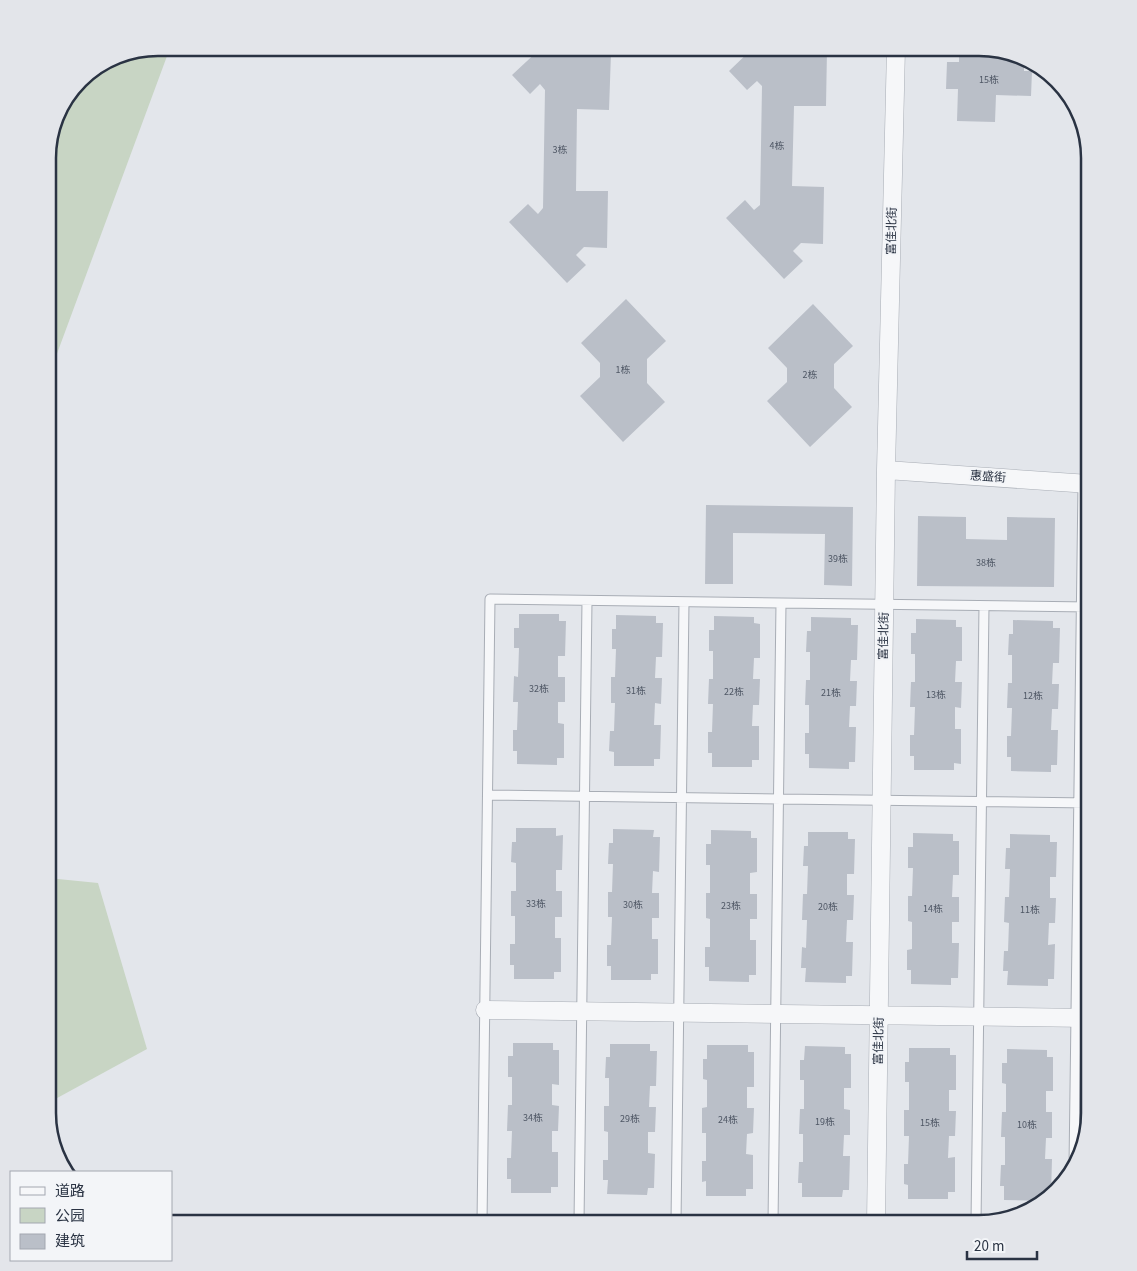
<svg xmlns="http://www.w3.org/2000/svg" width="1137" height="1271" font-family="'Source Sans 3','Noto Sans SC',sans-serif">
	<rect width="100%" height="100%" fill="#e3e6eb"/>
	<path fill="#c8d5c4" d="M159,48h11l-122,330v-227l11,-42 26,-34 31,-19z
		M48,878l50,5 49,166 -99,54z"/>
	<path fill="#babfc8" d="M541,48h42l5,5h23l-2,57 -32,-1 -1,82h32l-1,57 -23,-1 -8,8 10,10 -19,18 -58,-61 19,-18 10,10 5,-6 2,-118 -5,-6 -10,10 -18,-19z
		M753,48h50l2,1 22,1 -1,56h-32l-2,80 32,1 -1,57 -22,-1 -8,8 10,10 -19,18 -58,-61 19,-18 9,10 6,-5 2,-119 -5,-5 -10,9 -18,-19z
		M959,48h26l39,10v13h8l-1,25 -35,-1 -1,27 -38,-1 1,-32h-12l1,-27h12z
		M626,299l40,42 -19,18v24l18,19 -42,40 -43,-46 20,-19v-14l-19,-20z
		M813,304l40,42 -19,18v24l18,19 -42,40 -43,-46 20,-19v-14l-19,-20z
		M706,505l147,2 -1,79 -28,-1 1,-51 -92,-1v51h-28z
		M918,516l48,1v22l41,1v-23l48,1 -1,69 -137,-1z
		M519,614h40v7h7l-1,35h-7v21h7v25h-7v21l6,1v34h-7v7l-40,-1v-13h-4v-21h4l1,-28h-5l1,-26 4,1 1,-29h-5v-20h5z
		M616,615l40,1v7h7l-1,34h-6l-1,21h7l-1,26 -6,-1 -1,22h7l-1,34h-6v7h-40v-14l-5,-1 1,-20h4l1,-28h-4v-26h4l1,-28h-4v-20h4z
		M714,616l40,1v6l6,1v34h-6l-1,21h7l-1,26h-6l-1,21h7v34h-7v7h-40v-14h-4v-21h4l1,-28h-5l1,-25h4v-28h-4v-21h5z
		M811,617l40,1v7h7l-1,35h-6l-1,21h7l-1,25h-6l-1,21h7l-1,35h-6v7l-40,-1v-14h-4v-21h4v-28h-4l1,-25h4v-28h-4l1,-21h4z
		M916,619l40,1v7h6v34h-6l-1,21h7l-1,26 -6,-1v22h6v35l-7,-1v7h-40v-14h-4v-21h4l1,-28h-5l1,-25h4v-28h-4v-21h5z
		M1013,620l40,1v7h7l-1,35h-6l-1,21h7l-1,25h-6l-1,21h7l-1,35h-6v7l-40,-1v-14h-4v-21h4l1,-28h-5l1,-25h4v-28h-4l1,-21h4z
		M516,828h40v8l7,-1 -1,35h-6v21h6v26h-7v21h6v34h-7v7h-40v-14h-4v-21h5v-28h-4v-25h5v-28l-5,-1 1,-20h4z
		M613,829l41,1 -1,7h7l-1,35 -6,-1 -1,22h7v25h-7v21h6v35h-7v6h-40v-14h-4v-21h4l1,-28h-4v-25h4l1,-28h-5l1,-21h4z
		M711,830l40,1v7h6v34l-7,1v21h7v25h-7v21h6v35h-7v7l-40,-1v-14h-4v-20h5v-28l-4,-1v-25h4v-28h-4v-21h5z
		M808,832h40v7h7l-1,35h-7v21h7l-1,25h-6l-1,22h7l-1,34h-6v7l-41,-1 1,-14h-5l1,-21 4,1 1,-28h-5l1,-26h4l1,-28h-5l1,-20h4z
		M913,833l40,1v7h6v34h-6l-1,22h7v25h-7v21h7l-1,35h-7v7l-40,-1v-14h-4v-20l5,-1v-27l-4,-1v-25h4l1,-28h-5v-21h5z
		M1010,834l40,1v7h7l-1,35h-6v21h6l-1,25h-6l-1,22 7,-1 -1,35h-6v7l-41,-1 1,-14h-5l1,-20h4l1,-28 -5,-1 1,-25h4l1,-28h-5l1,-21h4z
		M513,1043h40v7h6v35l-7,-1v21l7,1 -1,25h-6v21h6v35h-7v6h-40v-14h-4v-21h4l1,-27h-5l1,-26h4v-28h-4v-21h5z
		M610,1044h40v7h7l-1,35h-6l-1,21h7l-1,25h-7v21l7,1 -1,34h-6l-1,7 -40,-1 1,-14h-5v-20h5v-28l-4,-1v-25h5v-28h-4l1,-21h4z
		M707,1045h41v7h6v35h-7v21h7l-1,25 -6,1 -1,20 7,1v34h-7v7h-40v-15l-4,1v-21h4v-28h-4v-25l5,-1v-27l-4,-1v-20h4z
		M805,1046l40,1v7h6v34h-7v21l6,1v25h-6l-1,21h7l-1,34h-6l-1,7h-40v-14h-4l1,-21h4v-28h-4l1,-25h4v-29h-4v-20h4z
		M909,1048h41v7h6v35h-7v21h7l-1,25h-6l-1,22 7,-1v35h-7v7h-40v-14l-4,-1v-20h4l1,-28h-5v-26h5v-28h-4v-20h4z
		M1007,1049l40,1v7h6v34h-7v21h6v26h-6l-1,21h7l-1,35 -6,-1 -1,8 -40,-1v-14h-4l1,-21h4v-28h-4l1,-25h4v-28l-4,-1v-20h5z"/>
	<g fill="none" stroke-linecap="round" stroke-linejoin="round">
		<defs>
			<path id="lane" d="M488,795l601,8
				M1074,1166l9,-682
				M482,1223l8,-624 599,8
				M579,1223l8,-622
				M676,1223l8,-621
				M773,1223l8,-620
				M976,1223l8,-617"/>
			<path id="street" d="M886,470l203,14
				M485,1010l604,8
				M876,1223l10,-753 10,-422"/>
		</defs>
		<use href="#lane" stroke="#a8adb5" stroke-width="11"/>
		<use href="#street" stroke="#a8adb5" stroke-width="19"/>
		<use href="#lane" stroke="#f6f7f9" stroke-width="9"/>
		<use href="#street" stroke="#f6f7f9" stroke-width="18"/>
	</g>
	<g text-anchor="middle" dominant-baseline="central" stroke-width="4" stroke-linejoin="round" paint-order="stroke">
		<g font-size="10" fill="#4e5664">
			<text x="989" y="80">15栋</text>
			<text x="777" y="146">4栋</text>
			<text x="560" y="150">3栋</text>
			<text x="623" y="370">1栋</text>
			<text x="810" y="375">2栋</text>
			<text x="838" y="559">39栋</text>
			<text x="986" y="563">38栋</text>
			<text x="539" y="689">32栋</text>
			<text x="636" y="691">31栋</text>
			<text x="734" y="692">22栋</text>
			<text x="831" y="693">21栋</text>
			<text x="936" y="695">13栋</text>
			<text x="1033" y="696">12栋</text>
			<text x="536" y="904">33栋</text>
			<text x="633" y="905">30栋</text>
			<text x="731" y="906">23栋</text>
			<text x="828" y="907">20栋</text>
			<text x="933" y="909">14栋</text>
			<text x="1030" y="910">11栋</text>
			<text x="533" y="1118">34栋</text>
			<text x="630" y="1119">29栋</text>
			<text x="728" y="1120">24栋</text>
			<text x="825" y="1122">19栋</text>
			<text x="930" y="1123">15栋</text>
			<text x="1027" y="1125">10栋</text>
		</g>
		<g font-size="12" fill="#2a3343" stroke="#f3f5f8">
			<text transform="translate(892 231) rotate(-89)">富佳北街</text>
			<text transform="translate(988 477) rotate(4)">惠盛街</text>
			<text transform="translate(884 636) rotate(-89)">富佳北街</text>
			<text transform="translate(879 1041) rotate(-89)">富佳北街</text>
		</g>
	</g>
	<path d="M0 0H1137V1271H0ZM158 56H979A102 102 0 0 1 1081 158V1113A102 102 0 0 1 979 1215H158A102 102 0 0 1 56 1113V158A102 102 0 0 1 158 56Z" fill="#e3e5ea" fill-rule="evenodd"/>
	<path fill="none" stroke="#2a3343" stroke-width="2.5" d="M158 56H979A102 102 0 0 1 1081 158V1113A102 102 0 0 1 979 1215H158A102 102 0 0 1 56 1113V158A102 102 0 0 1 158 56Z"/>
	<rect x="10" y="1171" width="162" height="90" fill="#f3f5f8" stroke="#a3a7b0"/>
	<rect x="20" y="1187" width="25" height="8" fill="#f6f7f9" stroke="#a3a7b0"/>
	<text x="55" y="1196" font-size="15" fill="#2a3343">道路</text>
	<rect x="20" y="1208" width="25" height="15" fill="#c8d5c4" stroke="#a3a7b0"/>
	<text x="55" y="1221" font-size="15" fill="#2a3343">公园</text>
	<rect x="20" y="1234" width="25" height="15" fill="#babfc8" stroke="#a3a7b0"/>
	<text x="55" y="1246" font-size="15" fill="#2a3343">建筑</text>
	<path d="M967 1251v8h70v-8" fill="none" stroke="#2a3343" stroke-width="2.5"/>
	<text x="974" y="1251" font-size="15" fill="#2a3343" stroke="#f3f5f8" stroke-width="4" paint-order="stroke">20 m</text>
</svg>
